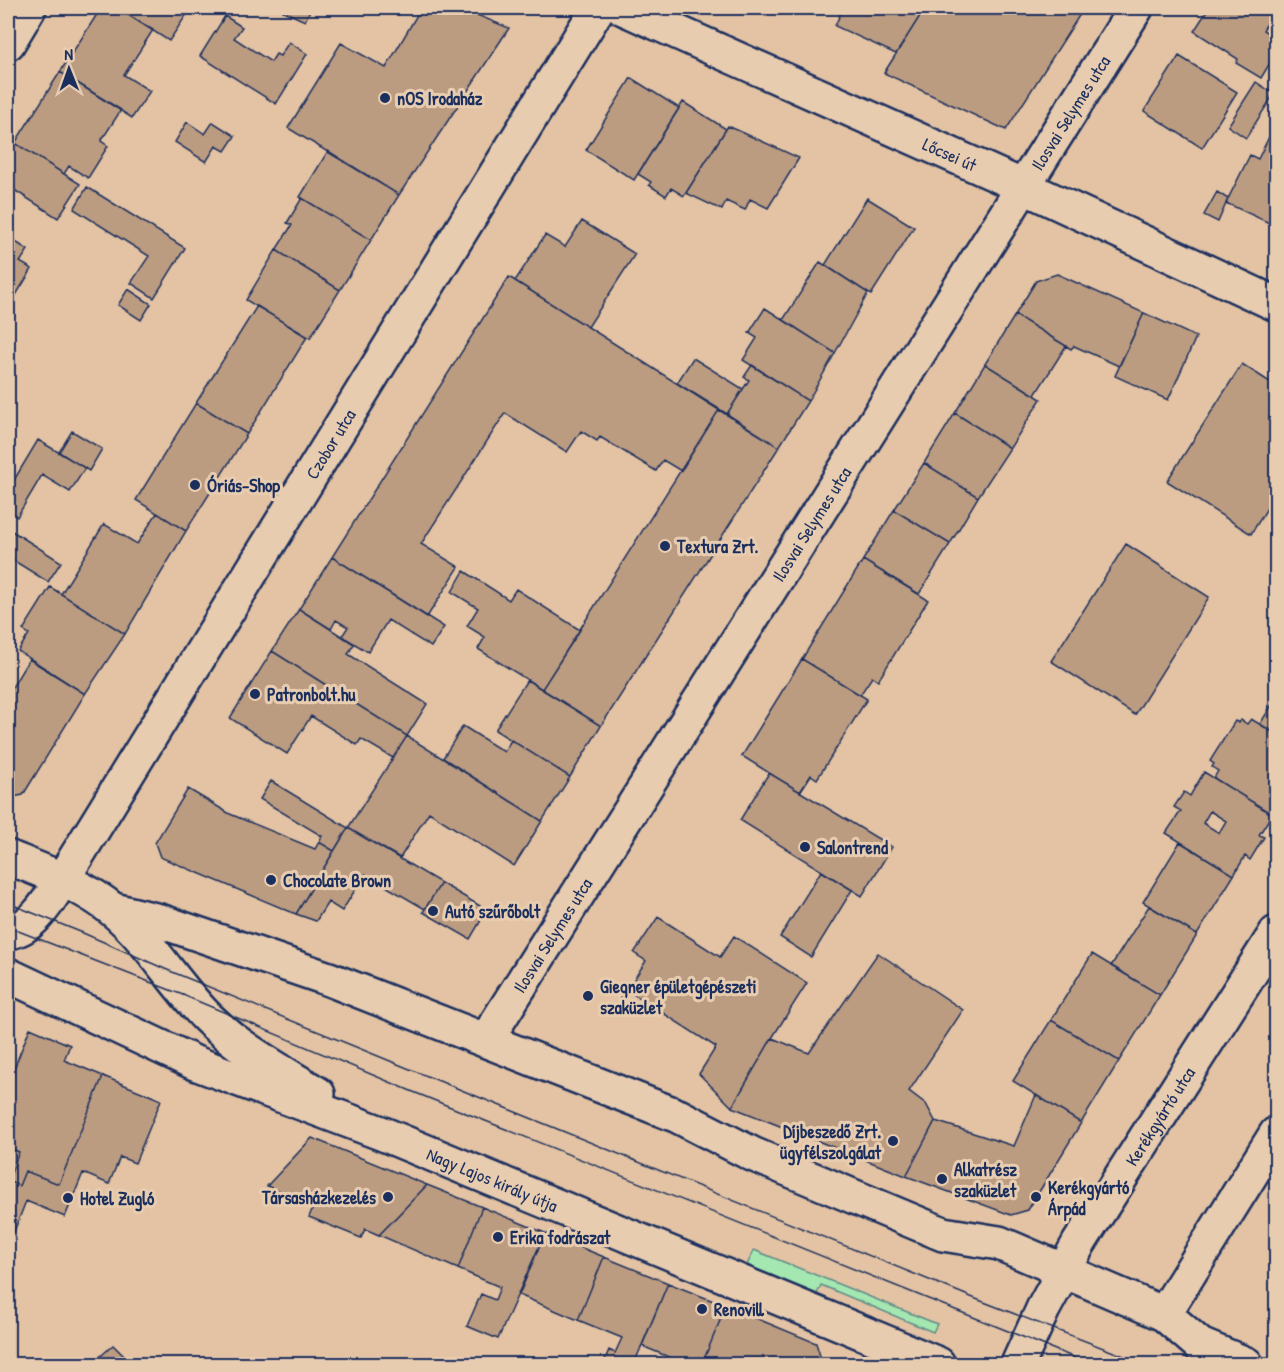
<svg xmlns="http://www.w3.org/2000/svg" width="1284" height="1372" font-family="'Patrick Hand',sans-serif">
	<rect width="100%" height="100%" fill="#e3c3a3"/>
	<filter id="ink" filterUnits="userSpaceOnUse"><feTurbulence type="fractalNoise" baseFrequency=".0167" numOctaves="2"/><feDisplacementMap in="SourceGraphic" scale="12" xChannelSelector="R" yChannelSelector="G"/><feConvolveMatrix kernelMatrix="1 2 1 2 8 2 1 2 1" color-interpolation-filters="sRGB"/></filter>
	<g filter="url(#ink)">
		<path fill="#a4e7b1" stroke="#608b88" stroke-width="1.5" d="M754,1250l183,74 -4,8 -112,-47 -4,9 -70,-29z"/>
		<path fill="#bc9c81" stroke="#1b2f5e" stroke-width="1.5" fill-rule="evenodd" d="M101,8h16l36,22 -29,45 26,16 -18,27 -72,-46z
			M117,8h74l-22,33z
			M284,8h27l-6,13 -22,-10z
			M421,8h39l49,20 -110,167 -111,-67 53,-85 45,25z
			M843,8h82l-29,46 -61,-28z
			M925,8h159l-78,122 -122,-57z
			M1209,8h47l15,9 -8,13 13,8v15l-15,25 -25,-15 2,-4 -44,-28z
			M225,16l17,11 -8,11 37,24 5,-8 4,2 9,-14 18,12 -31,50 -76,-48z
			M1179,56l58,36 -35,56 -58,-37z
			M60,72l61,38 -20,31 7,5 -20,32 -19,-12 -5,8 -49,-31z
			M631,78l48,30 -45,72 -48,-30z
			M1256,82l18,12 -28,44 -18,-12z
			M683,102l43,27 -42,67 -13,-8 -5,8 -17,-11 2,-3 -13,-8z
			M187,122l18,12 8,-12 22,14 -10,15 -9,-5 -10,16 -31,-20z
			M728,126l71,32 -31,50 -18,-9 -5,11 -19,-9 -4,9 -36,-17z
			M1269,137l7,4v85l-50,-23 24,-48 8,4z
			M15,143l65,41 -22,34 -50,-32v-32z
			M328,151l71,44 -28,45 -71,-43z
			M87,187l98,61 -31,50 -23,-15 18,-27 -75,-47z
			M1217,192l11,7 -10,23 -14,-7z
			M302,198l69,42 -31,50 -64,-40 16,-25 -5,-2z
			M867,198l47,29 -43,68 -46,-30z
			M582,221l53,33 -47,73 -73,-46 30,-46 20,12z
			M8,237l20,13 -8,12 12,7 -24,39z
			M276,250l64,40 -30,48 -64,-38z
			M820,262l48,31 -33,60 -52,-33z
			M1057,274l87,39 -25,53 -45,-20 -3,3 -56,-34 21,-34z
			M509,277l210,133 -38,61 -18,-11 -7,11 -56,-34 -3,4 -16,-10 -14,21 -62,-39 -84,131 38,23 -32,50 -95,-60z
			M128,289l23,15 -10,16 -23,-15z
			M257,306l50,31 -60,97 -51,-31z
			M765,308l70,45 -27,48 -65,-41 14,-22 -8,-5z
			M1144,313l52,24 -28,63 -53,-24z
			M1015,315l51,31 -31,49 -50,-31z
			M693,358l50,31 -16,25 -50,-31z
			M985,364l56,35 -31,49 -55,-35z
			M1242,364l34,22v108l-25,40 -84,-53z
			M752,365l56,36 -29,46 -52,-33 22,-34 -5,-3z
			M196,403l51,31 -61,97 -50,-31z
			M719,410l60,37 -178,279 -59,-37z
			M955,413l55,35 -32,49 -54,-34z
			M72,431l30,18 -13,22 -30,-19z
			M38,440l47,28 -15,24 -28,-17 -25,42 -9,-6v-21z
			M924,463l54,34 -28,47 -56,-34z
			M894,510l56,34 -31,50 -56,-34z
			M157,513l29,18 -61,103 -64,-40 43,-70 33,20z
			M12,531l49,31 -13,20 -40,-25v-19z
			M1126,544l83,53 -74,118 -84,-54z
			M332,557l112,70 -13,20 -43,-27 -20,32 -26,-16 6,-9 -12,-7 -5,9 -32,-20z
			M863,560l65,40 -50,81 -6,-4 -12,18 -58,-36z
			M464,571l45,29 7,-11 64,41 -38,59 -64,-40 7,-12 -18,-11 11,-18 -26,-16z
			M50,587l75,47 -40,60 -67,-43 11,-17 -6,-4z
			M299,609l55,35 -6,10 79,50 -20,32 -135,-85z
			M272,651l135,85 -14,22 -32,-19 -4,6 -46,-29 -24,38 -57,-36z
			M29,659l56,35 -62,101 -15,3v-104z
			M802,659l65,40 -50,80 -6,-4 -11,17 -58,-36z
			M527,680l74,46 -31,51 -75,-47z
			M1276,698v36l-16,-10z
			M1251,719l25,15v83l-62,-39 4,-7 -6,-4 2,-3 -4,-3 25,-40 4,2 2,-3 6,4z
			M463,726l41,26 7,-12 59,37 -28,44 -99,-63z
			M407,736l135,85 -28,45 -85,-54 -29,46 -52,-30z
			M1204,772l68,42 -13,21 5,2 -14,23 -5,-4 -11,19 -68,-42 15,-22 -7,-4 10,-15 6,4zM1210,811l16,10 -7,12 -16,-10z
			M769,773l123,74 -30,49 -122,-76z
			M271,781l77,47 -14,23 -15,-9 3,-6 -62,-37z
			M188,789l42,25 85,35 4,-7 15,9 -38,63 -136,-57 -5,-14z
			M348,828l93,55 -16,26 -60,-35 -23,37 -14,-9 -12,19 -20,-7z
			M1180,842l54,33 -37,60 -54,-33z
			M821,871l31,19 -41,67 -31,-20z
			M441,883l46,27 -17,29 -47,-27z
			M1149,906l48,29 -37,60 -49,-29z
			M658,917l62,40 14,-21 73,47 -35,55 -40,69 -33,-33 17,-27 -89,-57 19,-29 -12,-8z
			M878,953l85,57 -54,81 17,13 9,17 -29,55 -174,-69 40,-69 37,15z
			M1092,954l68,41 -41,66 -68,-41z
			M1051,1020l68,41 -38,62 -68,-42z
			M30,1028l40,17 -6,15 39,16 -44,108 -34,-13 -6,15 -11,-5 11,-29 -11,-5v-63z
			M103,1076l58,24 -26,63 -15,-6 -11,27 -26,-11 -18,44 -39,-16 -18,46v-100l11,5 -11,29 11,5 6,-15 34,13z
			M1036,1095l45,28 -53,87 -17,5 -105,-39 29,-55 79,25z
			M312,1138l115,47 -48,50 -14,-6 -4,9 -52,-21 5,-12 -47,-19z
			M427,1185l55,22 -24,62 -79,-34z
			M482,1207l63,26 -47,106 -31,-13 14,-32 14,6 5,-13 -42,-18z
			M545,1233l59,24 -26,63 -59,-25z
			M604,1257l64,26 -34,81h-31l6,-14 6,3 7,-15 -44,-18z
			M668,1283l58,23 -24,58h-16l-44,-18z
			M726,1306l90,37 6,19 -2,2h-118z
			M113,1345l19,19h-40z"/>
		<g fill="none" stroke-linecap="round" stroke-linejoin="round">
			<defs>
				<g id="minor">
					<path id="s1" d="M623,8l401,179 252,117"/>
					<path d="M8,43l21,-35"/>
					<path id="s2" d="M62,880l536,-872"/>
					<path d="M114,910l46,11 169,58 349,137 74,38 191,80 56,9 165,71 36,31 46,19"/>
					<path id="s3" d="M486,1040l650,-1032"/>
					<path d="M1164,1314l112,-180"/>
					<path id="s4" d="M1018,1364l25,-55 36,-66 197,-310"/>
				</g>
				<g id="major">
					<path d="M8,857c36,15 75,28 105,53 37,30 62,76 96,109 32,31 72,52 109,75"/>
					<path d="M8,932c25,-3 41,-32 54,-52"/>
					<path id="s5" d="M8,975l187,88 186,70 557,231"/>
				</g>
			</defs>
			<use href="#minor" stroke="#1b2f5e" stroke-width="38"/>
			<use href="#major" stroke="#1b2f5e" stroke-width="38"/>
			<use href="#minor" stroke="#e8ccaf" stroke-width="33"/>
			<use href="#major" stroke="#e8ccaf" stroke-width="33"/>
			<path stroke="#1b2f5e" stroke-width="1.5" d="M8,903l75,30 82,36 257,105 554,225 169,65
				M8,927l175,68 228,96 679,273"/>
		</g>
	</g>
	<g fill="#1b2f5e" stroke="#e8ccaf" stroke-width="2">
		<circle cx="385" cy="98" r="6"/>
		<circle cx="195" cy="485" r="6"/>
		<circle cx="665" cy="546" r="6"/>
		<circle cx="255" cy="694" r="6"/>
		<circle cx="805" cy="847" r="6"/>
		<circle cx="271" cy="880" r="6"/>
		<circle cx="433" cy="911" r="6"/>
		<circle cx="588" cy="996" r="6"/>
		<circle cx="893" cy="1141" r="6"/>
		<circle cx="942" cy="1179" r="6"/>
		<circle cx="388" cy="1197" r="6"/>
		<circle cx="1036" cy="1197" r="6"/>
		<circle cx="68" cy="1198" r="6"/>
		<circle cx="498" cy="1237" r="6"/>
		<circle cx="702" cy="1309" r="6"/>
	</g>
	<g text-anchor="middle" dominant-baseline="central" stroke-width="6" stroke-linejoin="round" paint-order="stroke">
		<g font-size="18" font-weight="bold" fill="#1b2f5e" stroke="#e8ccaf" text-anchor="start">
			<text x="397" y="98">nOS Irodaház</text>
			<text x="207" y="485">Óriás-Shop</text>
			<text x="677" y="546">Textura Zrt.</text>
			<text x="267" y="694">Patronbolt.hu</text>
			<text x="817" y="847">Salontrend</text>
			<text x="283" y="880">Chocolate Brown</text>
			<text x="445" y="911">Autó szűrőbolt</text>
			<text x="600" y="986">Giegner épületgépészeti<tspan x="600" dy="21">szaküzlet</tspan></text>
			<text x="881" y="1131" text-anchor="end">Díjbeszedő Zrt.<tspan x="881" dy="21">ügyfélszolgálat</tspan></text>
			<text x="954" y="1169">Alkatrész<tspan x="954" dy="21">szaküzlet</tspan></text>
			<text x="1048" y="1187">Kerékgyártó<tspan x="1048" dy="21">Árpád</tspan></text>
			<text x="376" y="1197" text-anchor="end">Társasházkezelés</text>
			<text x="80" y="1198">Hotel Zugló</text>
			<text x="510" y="1237">Erika fodrászat</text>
			<text x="714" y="1309">Renovill</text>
		</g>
		<g font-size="18" fill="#1b2f5e" stroke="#e8ccaf">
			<text stroke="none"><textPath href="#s3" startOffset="1096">Ilosvai Selymes utca</textPath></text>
			<text stroke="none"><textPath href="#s1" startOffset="358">Lőcsei út</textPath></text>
			<text stroke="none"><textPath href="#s2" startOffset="512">Czobor utca</textPath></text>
			<text stroke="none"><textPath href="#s3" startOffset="610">Ilosvai Selymes utca</textPath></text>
			<text stroke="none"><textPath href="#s3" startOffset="124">Ilosvai Selymes utca</textPath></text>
			<text stroke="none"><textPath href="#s4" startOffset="286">Kerékgyártó utca</textPath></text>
			<text stroke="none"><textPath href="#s5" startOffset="526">Nagy Lajos király útja</textPath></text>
		</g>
	</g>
	<rect width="1284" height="1372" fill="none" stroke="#e8ccaf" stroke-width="30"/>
	<rect x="15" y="15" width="1254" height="1342" fill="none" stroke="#1b2f5e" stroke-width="2" filter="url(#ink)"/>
	<g transform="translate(69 69) rotate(359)" stroke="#e8ccaf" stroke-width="4.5" paint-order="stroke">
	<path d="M0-4.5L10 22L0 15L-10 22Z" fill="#1b2f5e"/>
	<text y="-9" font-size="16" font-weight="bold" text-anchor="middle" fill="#1b2f5e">N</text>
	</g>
</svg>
